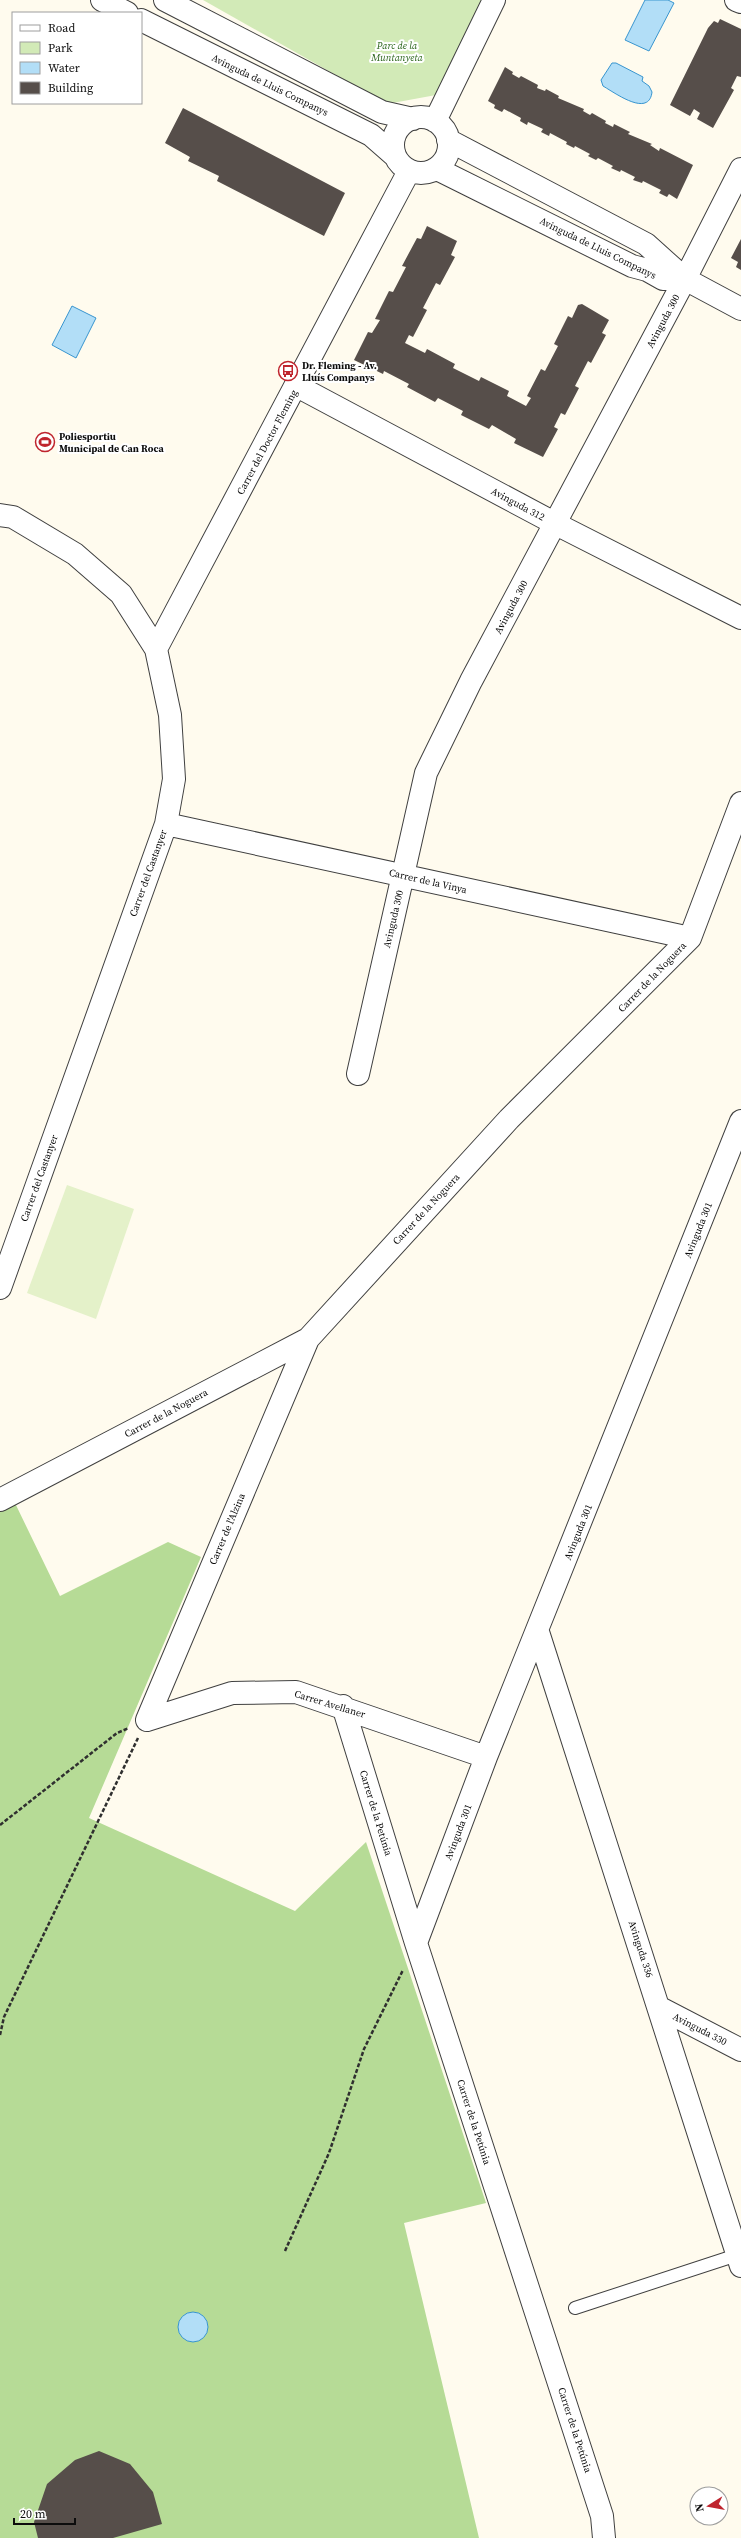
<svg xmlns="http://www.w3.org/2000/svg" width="741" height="2538" font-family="'Source Serif 4',serif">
	<rect width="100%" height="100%" fill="#fffbee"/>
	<path fill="#d2eab7" d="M203,0h281l-48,95 -49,9z"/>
	<path fill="#b6db96" d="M14,1501l46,95 108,-54 33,15 -112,261 206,93 71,-69 120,361 -82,20 75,315h-479v-1031z"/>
	<path fill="#e4f1c9" d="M67,1185l67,24 -38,110 -69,-26z"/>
	<path fill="#b2def7" stroke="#3895cf" d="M645,0h23l6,3 -25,48 -24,-11z
		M612,63h4l27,14 -1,4 7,5 3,6c-3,26 -37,1 -49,-6l-2,-6z
		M72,306l24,12 -20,40 -24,-13z
		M178 2327a15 15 0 1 1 30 0a15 15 0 1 1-30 0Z"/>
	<path fill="#564e4a" d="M720,19l21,10v48l-4,-1 -6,12 3,2 -21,38 -16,-9 3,-6 -6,-4 -4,7 -20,-11 38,-77 6,-7 4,2z
		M505,67l8,5 -1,2 7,4 2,-2 17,9 -1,3 8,3 1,-2 13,7 -1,2 26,11 -1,2 7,4 2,-2 14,8 -1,2 8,4 1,-3 16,8 -2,2 24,10 -2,1 9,6 1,-3 33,17 -16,34 -8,-5 -2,3 -8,-4 2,-3 -18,-9 -1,2 -9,-3 2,-3 -14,-7 -1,2 -9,-4 2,-2 -15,-8 -2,2 -8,-4 2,-2 -15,-8 -1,2 -8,-4 1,-2 -17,-9 -1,3 -8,-4 2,-3 -15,-7 -1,3 -7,-4 1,-3 -17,-9 -2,3 -8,-4 1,-3 -7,-4z
		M183,108l162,85 -21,43 -107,-55 2,-5 -31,-15 2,-4 -25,-14z
		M427,226l30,15 -6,14 4,2 -15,28 -4,-2 -13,25 4,2 -14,27 -4,-2 -4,8 20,10 2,-4 28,15 -2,4 26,13 2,-4 28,14 -2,5 19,10 5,-8 -4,-2 14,-27 4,2 13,-25 -4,-2 14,-28 4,2 6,-13 4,-1 27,16 -7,13 4,2 -15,28 -3,-2 -13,25 4,2 -14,27 -4,-2 -7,14 4,2 -15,28 -29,-14 2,-4 -24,-14 -3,4 -28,-14 2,-4 -25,-13 -3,4 -28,-15 2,-3 -25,-13 -1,3 -29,-14 14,-28 4,1 8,-13 -5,-1 14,-28 4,1 13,-25 -4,-1 15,-28 4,1z
		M741,239v31l-5,-3 2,-5 -7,-4z
		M99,2451l31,13 23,28 9,32 -49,14h-75l-4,-16 13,-38 28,-24z"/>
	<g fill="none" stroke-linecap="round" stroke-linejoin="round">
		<defs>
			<path id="lane" d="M575,2308l162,-53"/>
			<path id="street" d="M102,0l25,13
				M165,0l217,112 31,7
				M736,0l5,2
				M141,20l230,115 24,21
				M393 145a28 28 0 1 1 56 0a28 28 0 1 1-56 0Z
				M435,121l59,-121
				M448,140l198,104 39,35 56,30
				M437,169l195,97 15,4 16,9h22
				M297,386l259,138 185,94
				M0,515l13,2 62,37 46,40 35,55 14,66 4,64 -8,45 -166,464
				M156,649l253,-478
				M166,824l524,114
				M358,1074l68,-301 45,-92 214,-402 56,-110
				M0,1500l308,-161 201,-220 181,-181 51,-135
				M538,1632l203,634
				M343,1706l73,237 186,573 2,22
				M147,1720l161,-381
				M147,1720l85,-27 64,-1 190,65
				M416,1943l70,-186 255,-636
				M660,2008l81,42"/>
		</defs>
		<use href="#lane" stroke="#404040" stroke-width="14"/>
		<use href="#street" stroke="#404040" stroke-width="24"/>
		<path stroke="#2f2f2f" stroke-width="2.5" stroke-dasharray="4 2" stroke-linecap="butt" d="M0,1825l117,-92 12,-5
			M0,2035l4,-18 134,-279
			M285,2251l44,-98 35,-104 39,-79"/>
		<use href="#lane" stroke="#fff" stroke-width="12"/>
		<use href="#street" stroke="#fff" stroke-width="22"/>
	</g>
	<defs>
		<symbol id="bus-ring" viewBox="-11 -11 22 22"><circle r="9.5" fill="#fff" stroke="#bf242d" stroke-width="1.5"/><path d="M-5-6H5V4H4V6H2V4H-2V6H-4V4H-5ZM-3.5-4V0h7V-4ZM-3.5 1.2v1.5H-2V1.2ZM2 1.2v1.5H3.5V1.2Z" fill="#bf242d"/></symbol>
		<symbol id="stadium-ring" viewBox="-11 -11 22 22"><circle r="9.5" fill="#fff" stroke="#bf242d" stroke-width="1.5"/><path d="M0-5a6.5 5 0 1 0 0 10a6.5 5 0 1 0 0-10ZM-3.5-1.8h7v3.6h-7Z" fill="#bf242d"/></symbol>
	</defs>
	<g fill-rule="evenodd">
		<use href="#bus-ring" x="277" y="360" width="22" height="22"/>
		<use href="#stadium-ring" x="34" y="431" width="22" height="22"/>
	</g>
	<g text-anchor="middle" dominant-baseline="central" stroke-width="4" stroke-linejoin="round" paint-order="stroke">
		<g font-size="10" font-style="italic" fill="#2d661d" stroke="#fff">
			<text x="397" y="45">Parc de la<tspan x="397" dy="12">Muntanyeta</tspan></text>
		</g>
		<g font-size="10" fill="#0d0d0d" stroke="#fff">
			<text transform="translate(270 85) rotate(26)">Avinguda de Lluis Companys</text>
			<text transform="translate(598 248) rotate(26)">Avinguda de Lluis Companys</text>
			<text transform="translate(663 321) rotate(-62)">Avinguda 300</text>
			<text transform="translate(267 442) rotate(-62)">Carrer del Doctor Fleming</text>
			<text transform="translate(518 504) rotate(28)">Avinguda 312</text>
			<text transform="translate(511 607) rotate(-62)">Avinguda 300</text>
			<text transform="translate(148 873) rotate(-70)">Carrer del Castanyer</text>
			<text transform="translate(428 881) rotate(13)">Carrer de la Vinya</text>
			<text transform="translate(393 919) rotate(-77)">Avinguda 300</text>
			<text transform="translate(652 977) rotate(-46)">Carrer de la Noguera</text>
			<text transform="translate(39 1178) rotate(-70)">Carrer del Castanyer</text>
			<text transform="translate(426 1209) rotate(-47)">Carrer de la Noguera</text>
			<text transform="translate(698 1230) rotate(-68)">Avinguda 301</text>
			<text transform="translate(166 1413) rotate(-28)">Carrer de la Noguera</text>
			<text transform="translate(227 1529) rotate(-67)">Carrer de l'Alzina</text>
			<text transform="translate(578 1532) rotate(-68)">Avinguda 301</text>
			<text transform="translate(330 1704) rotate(17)">Carrer Avellaner</text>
			<text transform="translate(376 1813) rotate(73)">Carrer de la Petúnia</text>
			<text transform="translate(458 1832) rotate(-69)">Avinguda 301</text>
			<text transform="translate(641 1949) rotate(72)">Avinguda 336</text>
			<text transform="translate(700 2029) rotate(27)">Avinguda 330</text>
			<text transform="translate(474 2122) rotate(72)">Carrer de la Petúnia</text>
			<text transform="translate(575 2430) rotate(72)">Carrer de la Petúnia</text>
		</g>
		<g font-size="10" font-weight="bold" fill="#0d0d0d" stroke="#fff" text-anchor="start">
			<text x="302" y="365">Dr. Fleming - Av.<tspan x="302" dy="12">Lluís Companys</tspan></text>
			<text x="59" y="436">Poliesportiu<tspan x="59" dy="12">Municipal de Can Roca</tspan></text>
		</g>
	</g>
	<rect x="12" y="12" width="130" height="92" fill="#ffffff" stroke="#9e9e9e"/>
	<rect x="20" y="25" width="20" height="6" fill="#ffffff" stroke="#9e9e9e"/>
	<text x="48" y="32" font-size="12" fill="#0d0d0d">Road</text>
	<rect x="20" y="42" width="20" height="12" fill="#d2eab7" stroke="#9e9e9e"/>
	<text x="48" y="52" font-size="12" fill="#0d0d0d">Park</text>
	<rect x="20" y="62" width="20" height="12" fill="#b2def7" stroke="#9e9e9e"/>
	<text x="48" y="72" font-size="12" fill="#0d0d0d">Water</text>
	<rect x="20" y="82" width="20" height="12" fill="#564e4a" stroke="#9e9e9e"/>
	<text x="48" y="92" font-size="12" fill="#0d0d0d">Building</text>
	<g transform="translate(709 2506) rotate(259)"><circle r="19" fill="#ffffff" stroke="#9e9e9e"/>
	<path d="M0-3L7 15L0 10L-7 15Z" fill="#bf242d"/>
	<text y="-6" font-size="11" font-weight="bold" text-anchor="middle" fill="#0d0d0d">N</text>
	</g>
	<path d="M14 2518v6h61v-6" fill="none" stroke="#0d0d0d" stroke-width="2"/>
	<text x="20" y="2518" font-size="12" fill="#0d0d0d" stroke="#ffffff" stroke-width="3" paint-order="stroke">20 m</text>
</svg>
